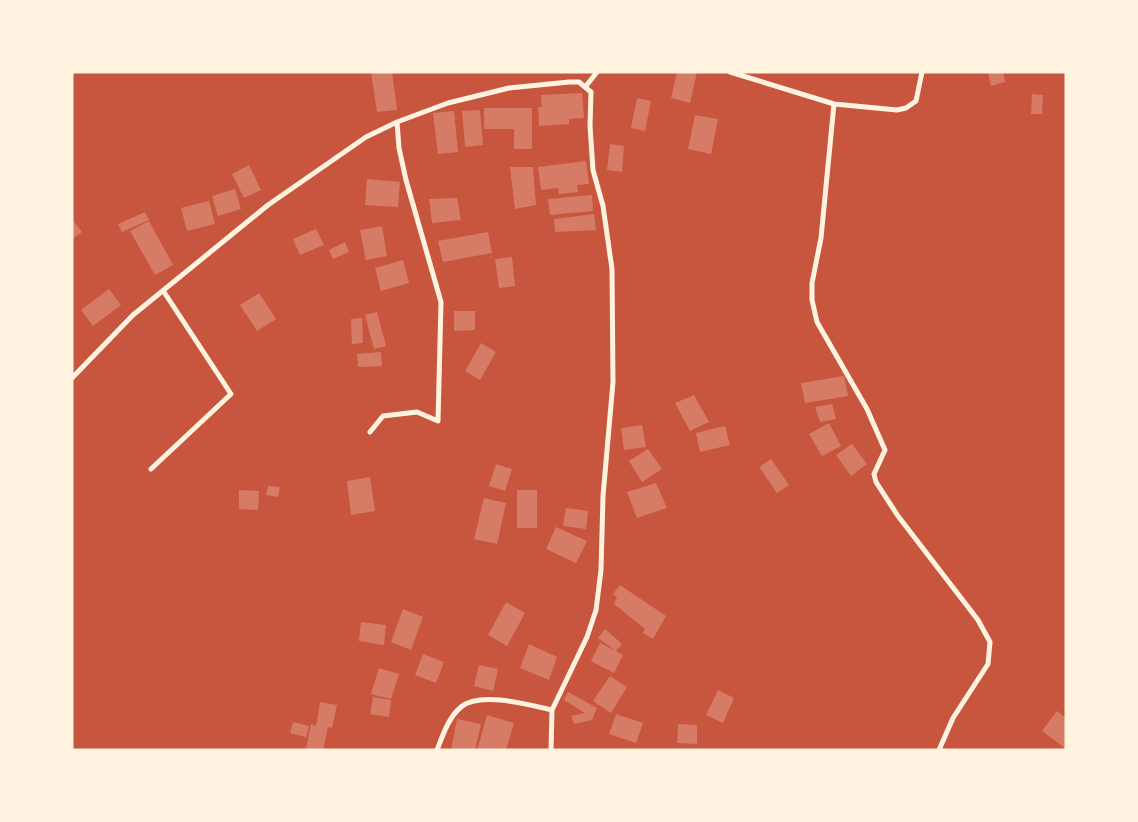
<svg xmlns="http://www.w3.org/2000/svg" width="1138" height="822" font-family="Helvetica,sans-serif">
	<rect width="100%" height="100%" fill="#c8553d"/>
	<path fill="#d67c66" d="M371,72h21l5,38 -20,2z
		M677,72h20l-7,31 -19,-5z
		M988,72h15l2,10 -14,4z
		M582,93l2,25 -15,1v5l-30,2 -1,-19h4l-1,-12z
		M1032,94l11,1 -1,19h-11z
		M637,98l14,3 -6,30 -14,-3z
		M484,108h48v41h-18v-20h-30z
		M480,110l3,35 -18,2 -3,-36z
		M454,111l4,41 -20,2 -5,-41z
		M695,115l23,4 -7,35 -23,-5z
		M610,144l14,2 -2,26 -15,-2z
		M586,161l3,23 -12,1 1,7 -19,2 -1,-6 -17,2 -3,-23z
		M249,165l12,25 -17,8 -12,-24z
		M510,167h23l3,38 -21,4z
		M367,179l33,3 -2,25 -33,-2z
		M235,189l6,20 -23,7 -6,-20z
		M592,195l1,16 -43,4 -2,-16z
		M457,198l4,22 -29,3 -3,-24z
		M209,201l6,23 -28,7 -6,-23z
		M145,212l4,8 -27,12 -4,-8z
		M594,214l2,16 -41,2 -1,-13z
		M72,219l10,13 -10,7z
		M149,221l24,44 -18,10 -25,-44z
		M382,226l5,30 -21,4 -6,-30z
		M316,229l8,16 -24,10 -7,-16z
		M488,232l4,21 -49,9 -5,-21z
		M345,242l4,10 -16,7 -4,-9z
		M512,257l3,29 -16,2 -4,-29z
		M403,260l6,23 -28,8 -6,-23z
		M109,289l12,16 -28,21 -12,-16z
		M259,293l17,26 -19,12 -17,-26z
		M454,311h21v19l-21,1z
		M377,312l9,34 -12,3 -9,-34z
		M362,318l1,25 -11,1 -1,-25z
		M481,343l15,9 -16,28 -15,-9z
		M381,352l1,14 -24,1 -1,-13z
		M844,376l4,20 -43,7 -4,-20z
		M694,395l15,27 -19,9 -15,-28z
		M832,404l4,15 -16,3 -5,-15z
		M829,423l12,23 -19,10 -13,-22z
		M642,425l4,22 -22,3 -3,-22z
		M725,426l5,19 -30,7 -4,-19z
		M852,444l15,20 -16,12 -15,-21z
		M648,449l14,20 -20,13 -13,-21z
		M771,459l18,26 -12,8 -18,-26z
		M496,464l16,5 -7,22 -16,-5z
		M370,477l5,34 -24,4 -4,-34z
		M656,483l11,25 -30,10 -10,-26z
		M268,486l12,1 -2,10 -12,-2z
		M239,490l20,1 -1,19 -19,-1z
		M517,490h20v38h-20z
		M484,498l22,5 -9,41 -23,-5z
		M566,508l22,3 -2,18 -23,-3z
		M556,527l31,14 -11,22 -30,-14z
		M620,585l46,31 -13,23 -10,-6 2,-4 -31,-25 3,-7 -4,-3z
		M506,602l19,11 -18,33 -19,-11z
		M403,609l20,8 -12,33 -20,-8z
		M361,622l25,3 -2,20 -25,-4z
		M605,629l17,15 -6,7 7,4 -9,18 -23,-12 9,-18 16,8 -18,-13z
		M529,644l28,13 -8,23 -29,-12z
		M423,654l21,8 -8,21 -21,-8z
		M479,665l19,4 -5,22 -19,-5z
		M379,668l20,6 -8,25 -20,-5z
		M610,676l17,11 -16,26 -18,-12z
		M718,690l16,8 -11,25 -17,-8z
		M568,692l29,16 -5,12 -18,4 -3,-8 14,-3 -21,-13z
		M373,697l18,3 -2,17 -19,-3z
		M320,702l17,3 -5,23 -4,-1 -5,23 -17,-1 5,-25 5,2z
		M1057,711l9,7v31l-24,-18z
		M616,714l27,9 -7,20 -27,-9z
		M487,715l27,8 -8,27h-29z
		M457,719l24,5 -6,26h-24z
		M293,722l16,4 -3,11 -16,-4z
		M678,724l19,1v19l-20,-1z"/>
	<g fill="none" stroke-linecap="round" stroke-linejoin="round">
		<path stroke="#fff3e0" stroke-width="5" d="M730,72l104,32 63,6 9,-2 10,-7 6,-29
			M586,86l11,-14
			M834,104l-13,134 -9,45v17l5,22 50,87 18,41 -11,24 2,8 22,34 80,104 12,22 -2,22 -35,54 -14,32
			M72,378l61,-63 135,-110 98,-68 31,-15 51,-19 61,-15 60,-6h10l12,10 -1,34 3,44 10,36 9,63 1,113 -10,114 -2,74 -5,40 -9,27 -35,73 -1,40
			M370,432l13,-16 34,-4 21,9 3,-119 -35,-122 -7,-32 -2,-26
			M151,469l80,-75 -67,-102
			M437,750c6,-15 11,-32 24,-43 19,-16 69,-2 91,3"/>
	</g>
	<rect width="1138" height="822" fill="none" stroke="#fff3e0" stroke-width="147"/>
</svg>
